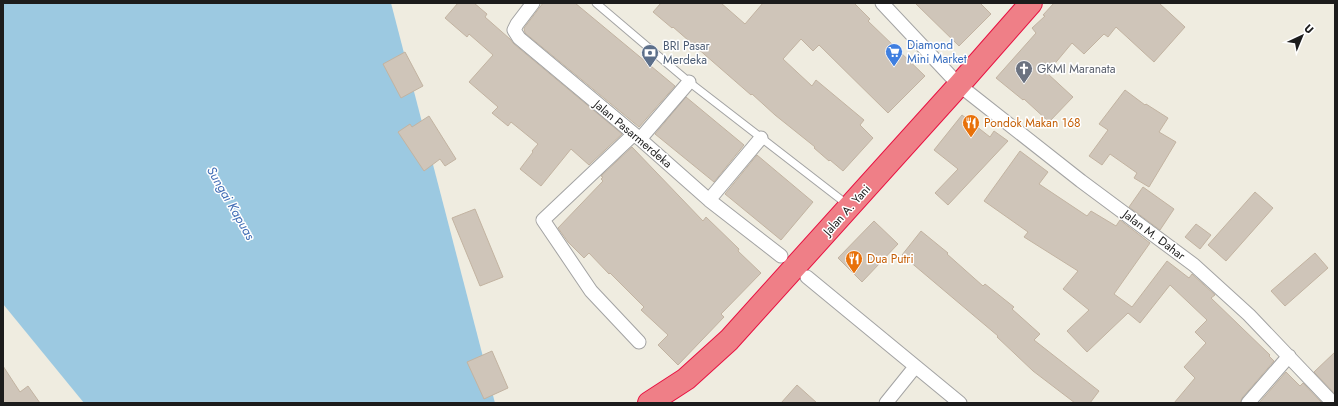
<svg xmlns="http://www.w3.org/2000/svg" width="1338" height="406" font-family="Jost,sans-serif">
	<rect width="100%" height="100%" fill="#efece0"/>
	<path fill="#9cc9e1" d="M3,3h388l104,400h-411l-81,-99z"/>
	<path fill="#cfc5b9" stroke="#c2b3a1" d="M458,3h16l13,11 -2,3 25,22 4,5 108,90 -33,31 -18,-16 -30,37 -21,-17 13,-17 -1,-1 6,-7 -27,-22 -3,4 -16,-13 6,-6 -29,-25 24,-27 -24,-21 -2,3 -22,-19z
		M543,3h32l100,83 -36,41 -114,-94 -1,-5z
		M661,3h60l24,21 18,-21h91l16,16 -2,2 57,55 -37,37 -69,-68 -6,6 -12,-12 -18,20 29,27 4,-6 48,40 -4,5 13,13 -30,33 -13,-11 -1,1 -15,-13 1,-1 -40,-32 -23,-21 -1,1 -78,-68 -1,1 -19,-16z
		M915,3h65l11,11 -32,32z
		M1054,3h105l26,24 -31,35 -38,-35 -8,10 -4,-3 -20,20 -12,-11 -25,30 26,24 -24,25 -25,-23 -1,1 -27,-22 40,-45 -4,-5 13,-12 -2,-1z
		M405,52l18,34 -22,12 -18,-34z
		M1125,90l20,15 1,-1 22,14 -9,14 17,10 -27,45 -15,-9 3,-5 -27,-19 -8,11 -13,-9 19,-26 -9,-6z
		M686,97l58,48 -30,37 -59,-48z
		M962,115l28,22 4,-6 14,10 -60,64 -13,-12 23,-24 -24,-19z
		M429,116l27,43 -11,7 -5,-7 -16,12 -26,-39 12,-8 2,3z
		M632,147l71,74 3,-4 33,32 -1,2 23,22 -40,41 3,3 -46,48 -20,-20 10,-10 -27,-25 3,-3 -34,-34 -1,1 -20,-21 -5,5 -16,-16 -10,-14 45,-47 -2,-2 2,-2 -2,-1z
		M1020,151l28,21 -9,12 48,32 4,-5 25,15 4,-6 30,23 -36,51 18,13 35,-46 22,17 3,-4 23,21 -4,3 59,57 -1,1 5,5 -32,37 -2,5h-66l21,-25 -11,-11 22,-24 -11,-11 12,-12 -37,-35 -30,38 -12,-10 -41,39 -20,-21 22,-21 -26,-21 15,-18 -54,-34 4,-5 -44,-31z
		M757,155l56,47 -32,38 -56,-46z
		M1143,187l31,22 -14,21 -31,-23z
		M1255,192l18,16 -47,53 -18,-16z
		M475,209l28,68 -23,9 -28,-68z
		M874,221l24,23 -36,38 -24,-24z
		M1196,224l15,11 -11,14 -15,-12z
		M921,231l27,22 -1,1 36,32 2,-2 29,23 -2,2 28,25 -6,6 65,51 -9,12h-15l-42,-32 -36,-34 1,-1 -96,-81z
		M1315,253l13,15 -43,38 -14,-15z
		M492,351l16,37 -24,11 -17,-37z
		M1335,352v42l-21,-22z
		M3,366l17,26 8,-6 12,17h-37z
		M1286,372l14,14 3,-3 19,20h-63z
		M797,385l20,18h-36z"/>
	<g fill="none" stroke-linecap="round" stroke-linejoin="round">
		<defs>
			<path id="lane" d="M596,3l93,79 159,123"/>
			<path id="street" d="M533,3l-16,21 -3,6 5,8 121,101 69,61 72,56
				M882,3l77,82 122,96 113,84 55,50 84,88
				M634,134l-91,86 48,71 48,51
				M640,139l49,-57
				M709,200l52,-62
				M807,277l153,126
				M886,403l29,-36
				M1248,403l41,-47"/>
			<path id="highway" d="M649,403l37,-24 43,-39 230,-255 72,-82"/>
		</defs>
		<use href="#lane" stroke="#a3a3a3" stroke-width="9"/>
		<use href="#street" stroke="#a3a3a3" stroke-width="15"/>
		<use href="#highway" stroke="#e81242" stroke-width="24"/>
		<use href="#lane" stroke="#fff" stroke-width="7"/>
		<use href="#street" stroke="#fff" stroke-width="13"/>
		<use href="#highway" stroke="#ef7f87" stroke-width="22"/>
	</g>
	<defs>
		<symbol id="supermarket-pin" viewBox="-11 -11 22 30"><path d="M0 17L-7.5 6A9.5 9.5 0 1 1 7.5 6Z" fill="#3f7fe0" stroke="#fff"/><path d="M-6-5.5h2.5l.6 2H6L4.5 2H-2.5L-4.4-4H-6ZM-1.5 3.2a1.3 1.3 0 1 0 .1 0ZM3 3.2a1.3 1.3 0 1 0 .1 0Z" fill="#fff"/></symbol>
		<symbol id="bank-pin" viewBox="-11 -11 22 30"><path d="M0 17L-7.5 6A9.5 9.5 0 1 1 7.5 6Z" fill="#5c6f8a" stroke="#fff"/><path d="M-6-4H6V4H-6ZM0-2.3a2.3 2.3 0 1 0 0 4.6a2.3 2.3 0 1 0 0-4.6Z" fill="#fff"/></symbol>
		<symbol id="church-pin" viewBox="-11 -11 22 30"><path d="M0 17L-7.5 6A9.5 9.5 0 1 1 7.5 6Z" fill="#6b7280" stroke="#fff"/><path d="M-1.2-6h2.4v3.5h3.3v2.4h-3.3V6h-2.4V-.1h-3.3v-2.4h3.3Z" fill="#fff"/></symbol>
		<symbol id="restaurant-pin" viewBox="-11 -11 22 30"><path d="M0 17L-7.5 6A9.5 9.5 0 1 1 7.5 6Z" fill="#e8710a" stroke="#fff"/><path d="M-5-6h1v4h1v-4h1v4h1v-4h1v5L-1.5 .5V6h-2V.5L-5-1ZM5-6V6H3V1.5H1.5Q1.5-4 5-6Z" fill="#fff"/></symbol>
	</defs>
	<g fill-rule="evenodd">
		<use href="#supermarket-pin" x="884" y="42" width="20" height="27"/>
		<use href="#bank-pin" x="640" y="43" width="20" height="27"/>
		<use href="#church-pin" x="1014" y="59" width="20" height="27"/>
		<use href="#restaurant-pin" x="961" y="113" width="20" height="27"/>
		<use href="#restaurant-pin" x="844" y="249" width="20" height="27"/>
	</g>
	<g text-anchor="middle" dominant-baseline="central" stroke-width="3" stroke-linejoin="round" paint-order="stroke">
		<g font-size="12" fill="#366cbe" stroke="#fff" text-anchor="start">
			<text x="907" y="45">Diamond<tspan x="907" dy="14">Mini Market</tspan></text>
		</g>
		<g font-size="12" fill="#4e5e75" stroke="#fff" text-anchor="start">
			<text x="663" y="46">BRI Pasar<tspan x="663" dy="14">Merdeka</tspan></text>
		</g>
		<g font-size="12" fill="#5b616d" stroke="#fff" text-anchor="start">
			<text x="1037" y="69">GKMI Maranata</text>
		</g>
		<g font-size="12" fill="#c56008" stroke="#fff" text-anchor="start">
			<text x="984" y="123">Pondok Makan 168</text>
			<text x="867" y="259">Dua Putri</text>
		</g>
		<g font-size="12" fill="#1c1c1c" stroke="#fff">
			<text transform="translate(633 134) rotate(40)">Jalan Pasarmerdeka</text>
			<text transform="translate(847 210) rotate(-48)">Jalan A. Yani</text>
			<text transform="translate(1154 235) rotate(37)">Jalan M. Dahar</text>
		</g>
		<g font-size="13" font-style="italic" fill="#3f6cb5" stroke="#fff">
			<text transform="translate(231 203) rotate(60)">Sungai Kapuas</text>
		</g>
	</g>
	<rect width="1338" height="406" fill="none" stroke="#1c1c1c" stroke-width="8"/>
	<g transform="translate(1302 36) rotate(44)" stroke="#ffffff" stroke-width="3" paint-order="stroke">
	<path d="M0-3L7 15L0 10L-7 15Z" fill="#1c1c1c"/>
	<text y="-6" font-size="11" font-weight="bold" text-anchor="middle" fill="#1c1c1c">U</text>
	</g>
</svg>
